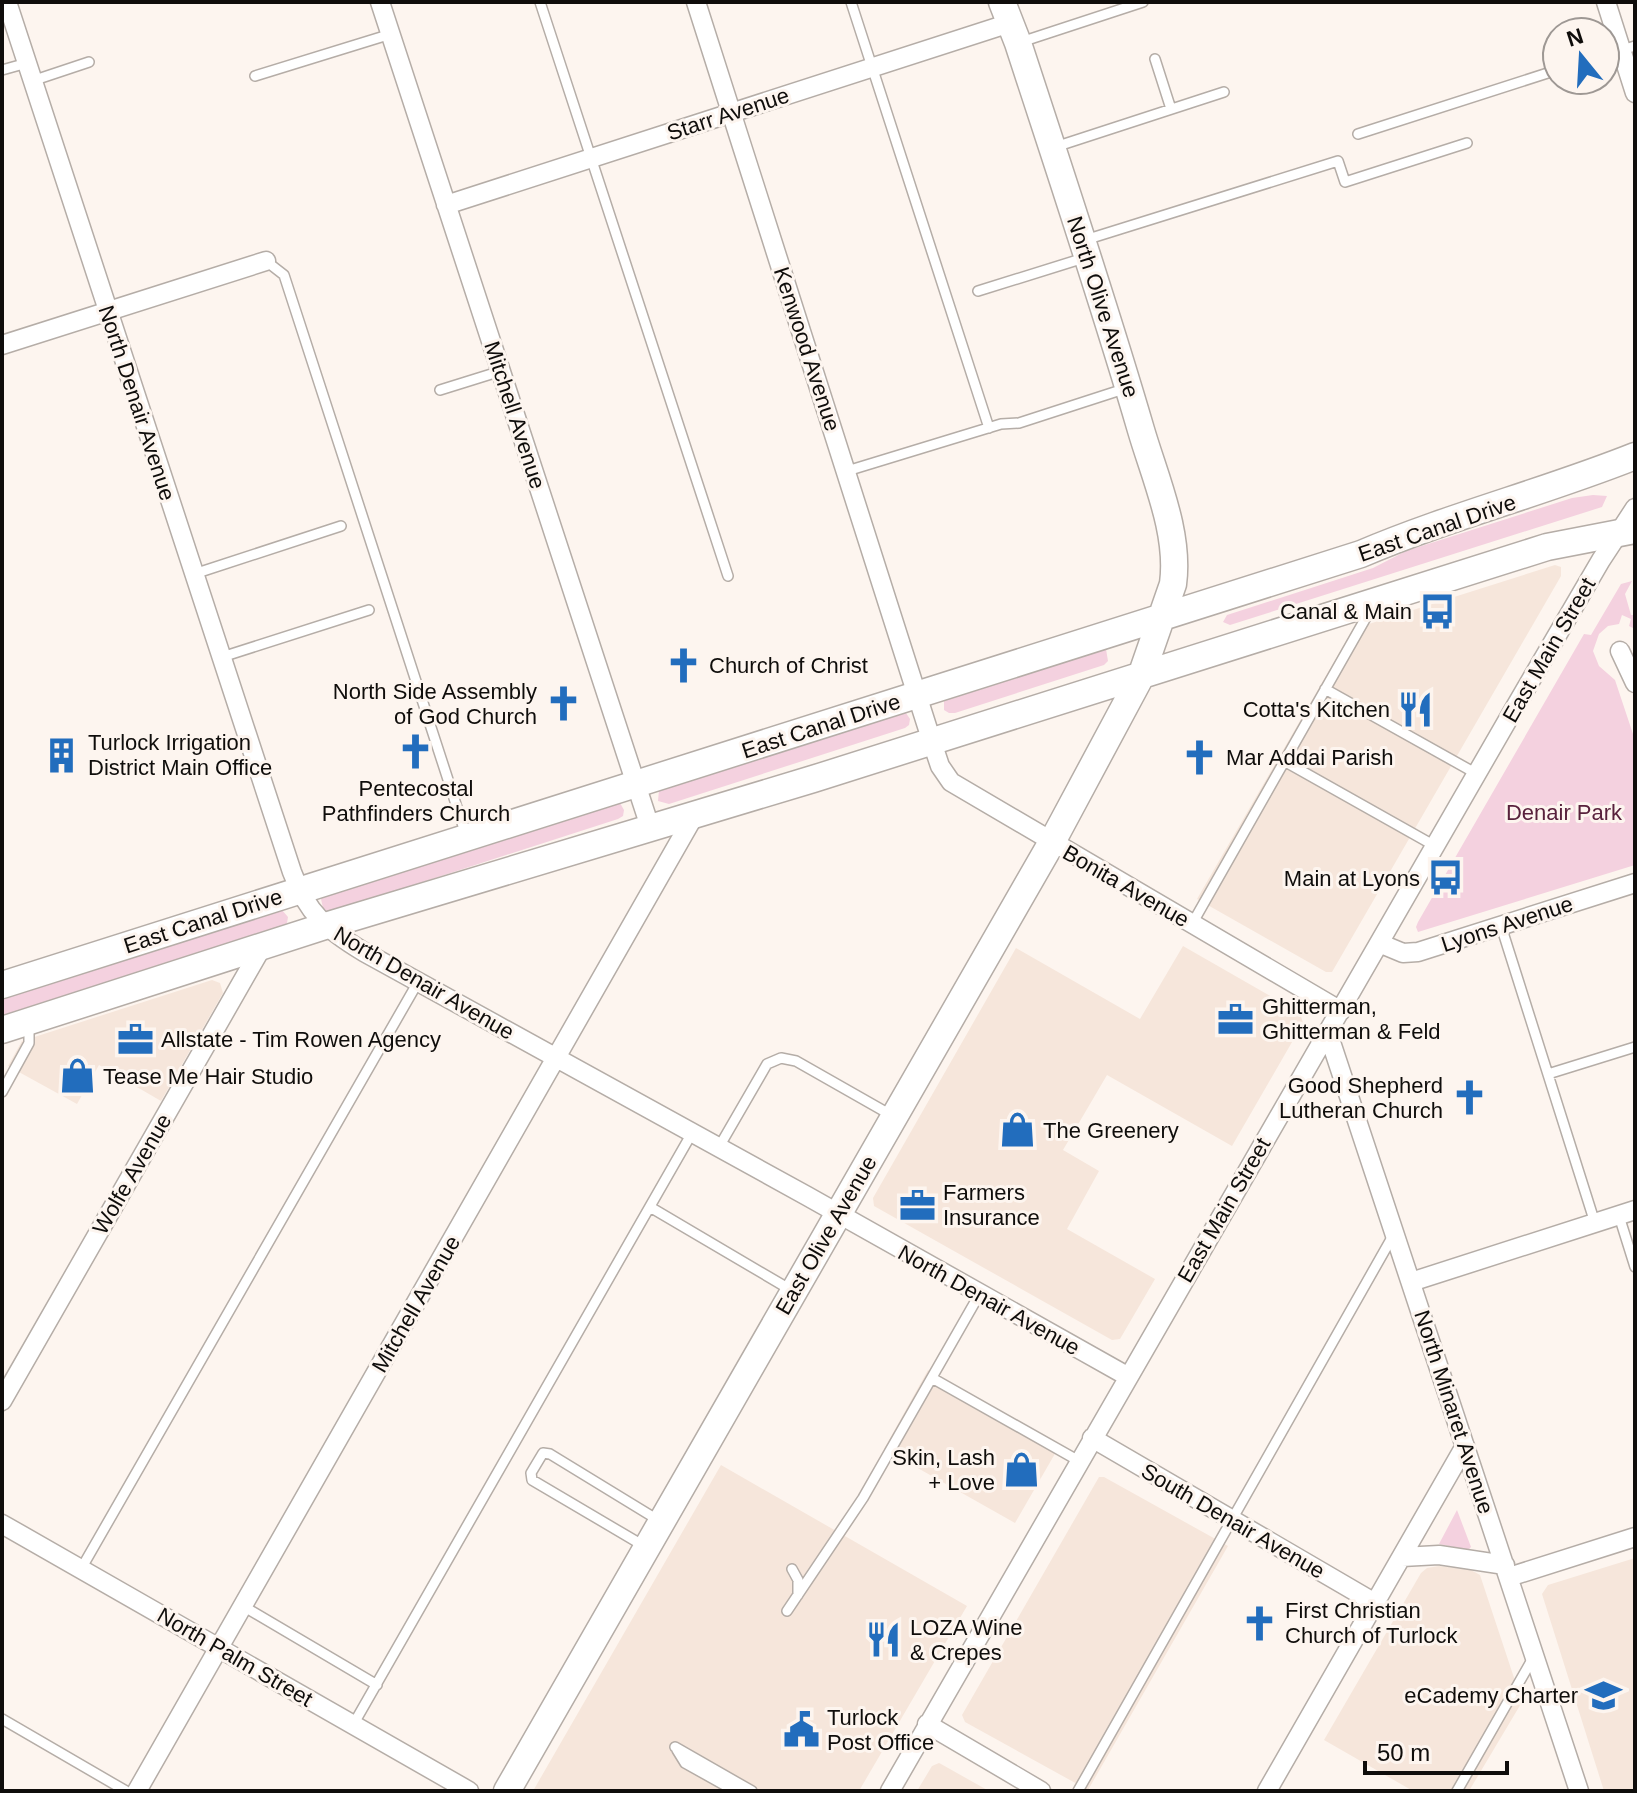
<svg xmlns="http://www.w3.org/2000/svg" width="1637" height="1793" font-family="Arial,sans-serif">
	<rect width="100%" height="100%" fill="#fdf5ef"/>
	<path fill="#f6e6db" d="M1555,565l6,2v9l-229,396h-6l-129,-73 156,-270z
		M1183,946l117,67 3,10 -71,123 -125,-71 -44,75 36,21 -32,58 88,50 -35,60 -8,1 -238,-134 -1,-8 143,-250 124,71z
		M212,980l8,3 3,10 -62,108 -62,-36 -22,39 -69,-38 14,-25z
		M928,1370l132,75 -45,78 -131,-74z
		M721,1465l246,141 -108,185h-326z
		M1099,1477h5l124,69 -140,244 -123,-68 -3,-7z
		M1635,1558v233h-31l-62,-197 6,-9z
		M1439,1566l32,4 9,5 42,127 -53,89h-56l-89,-51 97,-167 6,-5z
		M939,1763l2,1 48,27h-72l15,-25z"/>
	<path fill="#f4d1df" d="M1593,495l14,1 -5,11 -372,118 -7,-3 4,-7 146,-47 33,-17 166,-53z
		M1632,581l-7,13 6,21h4v14l-6,-3 2,-7 -9,-4 -3,9 -11,2 -9,8 -6,17 6,15 16,14 20,60v125l-217,67 -2,-5 2,-5 166,-288 7,1 30,-51z
		M1102,648l4,1 2,12 -4,4 -149,48h-6l-5,-3v-11z
		M901,711l5,2 4,6 -1,6 -4,3 -236,76 -11,-3 1,-11z
		M615,802l5,1 4,7 -1,6 -5,3 -285,92h-6l-4,-3 -2,-9 4,-4z
		M282,910l6,7 -1,6 -4,3 -281,90v-19z
		M1457,1510l14,37 -3,3 -29,-6z"/>
	<g fill="none" stroke-linecap="round" stroke-linejoin="round">
		<defs>
			<path id="lane" d="M540,2l188,574
				M851,2l138,426
				M1021,42l122,-40
				M1605,55l30,-9
				M1155,59l16,50
				M2,70l25,-7
				M255,76l136,-42
				M32,81l57,-19
				M1358,134l199,-64
				M1055,147l169,-55
				M1085,240l253,-79 7,21 122,-39
				M266,261l18,14 182,560
				M978,291l106,-33
				M440,390l61,-19
				M847,471l154,-47 18,-1 108,-35
				M194,574l147,-48
				M222,657l147,-47
				M1325,689l152,85
				M1284,761l151,85
				M1192,924l180,-317
				M1501,926l94,297
				M1548,1074l87,-27
				M2,1092l27,-49v-20
				M719,1147l48,-83 14,-6 15,3 95,54
				M650,1207l141,83
				M1619,1216l16,51
				M932,1378l147,83
				M644,1546l-112,-66 -1,-7 12,-20 7,1 108,66
				M81,1569l337,-587
				M792,1569l6,11v15
				M243,1606l134,79
				M787,1611l76,-113 116,-203
				M2,1719l124,72
				M353,1725l339,-592
				M675,1747l77,44
				M677,1750l8,13 50,28
				M1078,1791l316,-557
				M1457,1791l76,-133"/>
			<path id="street" d="M7,2l285,870c15,41 34,57 72,80l443,244 320,180
				M380,2l270,825
				M696,2l236,740 8,24 11,16 390,229
				M1606,2l29,91
				M446,205l564,-182
				M2,345l264,-84
				M1620,651l15,32
				M1379,943l24,10 15,-1 217,-69
				M1328,1033l251,758
				M1411,1282l224,-72
				M2,1401l260,-454
				M1092,1438l283,165
				M2,1524l467,267
				M1402,1557l37,-2 66,10
				M1509,1577l126,-40
				M927,1724l114,67
				M137,1791l557,-975
				M890,1791l624,-1082 87,-149 34,-52
				M1267,1791l198,-345"/>
			<path id="secondary" d="M2,985l1359,-431c89,-38 184,-62 274,-98
				M2,1030l323,-104 488,-147 734,-232 88,-17
				M507,1791l545,-949 89,-166 32,-92c7,-51 -18,-106 -32,-154 -38,-130 -81,-258 -123,-387l-16,-41"/>
		</defs>
		<use href="#lane" stroke="#b5ada7" stroke-width="12"/>
		<use href="#street" stroke="#b5ada7" stroke-width="21"/>
		<use href="#secondary" stroke="#b5ada7" stroke-width="29"/>
		<use href="#lane" stroke="#fff" stroke-width="9"/>
		<use href="#street" stroke="#fff" stroke-width="18"/>
		<use href="#secondary" stroke="#fff" stroke-width="26"/>
	</g>
	<defs>
		<symbol id="bus-bare" viewBox="-9 -9 18 18"><path d="M-5-6H5V4H4V6H2V4H-2V6H-4V4H-5ZM-3.5-4V0h7V-4ZM-3.5 1.2v1.5H-2V1.2ZM2 1.2v1.5H3.5V1.2Z" fill="#226dbd" stroke="#fdf5ef" stroke-width="2.5" paint-order="stroke"/></symbol>
		<symbol id="church-bare" viewBox="-9 -9 18 18"><path d="M-1.2-6h2.4v3.5h3.3v2.4h-3.3V6h-2.4V-.1h-3.3v-2.4h3.3Z" fill="#226dbd" stroke="#fdf5ef" stroke-width="2.5" paint-order="stroke"/></symbol>
		<symbol id="restaurant-bare" viewBox="-9 -9 18 18"><path d="M-5-6h1v4h1v-4h1v4h1v-4h1v5L-1.5 .5V6h-2V.5L-5-1ZM5-6V6H3V1.5H1.5Q1.5-4 5-6Z" fill="#226dbd" stroke="#fdf5ef" stroke-width="2.5" paint-order="stroke"/></symbol>
		<symbol id="building-bare" viewBox="-9 -9 18 18"><path d="M-4-6H4V6H1V3H-1V6H-4ZM-2.5-4.3h1.7v1.8h-1.7ZM.8-4.3h1.7v1.8H.8ZM-2.5-1h1.7V.8h-1.7ZM.8-1h1.7V.8H.8Z" fill="#226dbd" stroke="#fdf5ef" stroke-width="2.5" paint-order="stroke"/></symbol>
		<symbol id="office-bare" viewBox="-9 -9 18 18"><path d="M-6-3h4V-5.5h4V-3h4V5H-6ZM-1-4.5V-3h2v-1.5ZM-6 0V1H6V0Z" fill="#226dbd" stroke="#fdf5ef" stroke-width="2.5" paint-order="stroke"/></symbol>
		<symbol id="shop-bare" viewBox="-9 -9 18 18"><path d="M-5-2.5h2.3a2.7 3.5 0 0 1 5.4 0H5L5.5 6h-11ZM-1.5-2.5h3a1.5 2.3 0 0 0-3 0Z" fill="#226dbd" stroke="#fdf5ef" stroke-width="2.5" paint-order="stroke"/></symbol>
		<symbol id="school-bare" viewBox="-9 -9 18 18"><path d="M0-5L7-2L0 1L-7-2ZM-4 1L0 2.5L4 1V4Q0 6-4 4Z" fill="#226dbd" stroke="#fdf5ef" stroke-width="2.5" paint-order="stroke"/></symbol>
		<symbol id="civic-bare" viewBox="-9 -9 18 18"><path d="M-.6-6.5H3V-4.5H.6V-3L4-1V1h2V6H-6V1h2V-1L-.6-3ZM-1.2 2.5V6h2.4V2.5Z" fill="#226dbd" stroke="#fdf5ef" stroke-width="2.5" paint-order="stroke"/></symbol>
	</defs>
	<g fill-rule="evenodd">
		<use href="#bus-bare" x="1412" y="586" width="51" height="51"/>
		<use href="#church-bare" x="658" y="640" width="51" height="51"/>
		<use href="#church-bare" x="538" y="678" width="51" height="51"/>
		<use href="#restaurant-bare" x="1390" y="684" width="51" height="51"/>
		<use href="#church-bare" x="390" y="726" width="51" height="51"/>
		<use href="#building-bare" x="36" y="730" width="51" height="51"/>
		<use href="#church-bare" x="1174" y="732" width="51" height="51"/>
		<use href="#bus-bare" x="1420" y="852" width="51" height="51"/>
		<use href="#office-bare" x="1210" y="994" width="51" height="51"/>
		<use href="#office-bare" x="110" y="1014" width="51" height="51"/>
		<use href="#shop-bare" x="52" y="1050" width="51" height="51"/>
		<use href="#church-bare" x="1444" y="1072" width="51" height="51"/>
		<use href="#shop-bare" x="992" y="1104" width="51" height="51"/>
		<use href="#office-bare" x="892" y="1180" width="51" height="51"/>
		<use href="#shop-bare" x="996" y="1444" width="51" height="51"/>
		<use href="#church-bare" x="1234" y="1598" width="51" height="51"/>
		<use href="#restaurant-bare" x="858" y="1614" width="51" height="51"/>
		<use href="#school-bare" x="1578" y="1670" width="51" height="51"/>
		<use href="#civic-bare" x="776" y="1704" width="51" height="51"/>
	</g>
	<g text-anchor="middle" dominant-baseline="central" stroke-width="6" stroke-linejoin="round" paint-order="stroke">
		<g font-size="22" fill="#0f0d0b" stroke="#fdf5ef">
			<text transform="translate(728 114) rotate(-18)">Starr Avenue</text>
			<text transform="translate(1103 307) rotate(72)">North Olive Avenue</text>
			<text transform="translate(807 349) rotate(72)">Kenwood Avenue</text>
			<text transform="translate(137 403) rotate(72)">North Denair Avenue</text>
			<text transform="translate(515 415) rotate(72)">Mitchell Avenue</text>
			<text transform="translate(1437 528) rotate(-19)">East Canal Drive</text>
			<text transform="translate(1549 650) rotate(-60)">East Main Street</text>
			<text transform="translate(821 726) rotate(-18)">East Canal Drive</text>
			<text transform="translate(1126 886) rotate(30)">Bonita Avenue</text>
			<text transform="translate(203 921) rotate(-18)">East Canal Drive</text>
			<text transform="translate(1507 924) rotate(-18)">Lyons Avenue</text>
			<text transform="translate(424 983) rotate(30)">North Denair Avenue</text>
			<text transform="translate(132 1174) rotate(-60)">Wolfe Avenue</text>
			<text transform="translate(1224 1210) rotate(-60)">East Main Street</text>
			<text transform="translate(826 1235) rotate(-60)">East Olive Avenue</text>
			<text transform="translate(989 1300) rotate(29)">North Denair Avenue</text>
			<text transform="translate(416 1304) rotate(-60)">Mitchell Avenue</text>
			<text transform="translate(1454 1412) rotate(72)">North Minaret Avenue</text>
			<text transform="translate(1233 1521) rotate(30)">South Denair Avenue</text>
			<text transform="translate(235 1657) rotate(30)">North Palm Street</text>
		</g>
		<g font-size="22" fill="#0f0d0b" stroke="#fdf5ef" text-anchor="start">
			<text x="1412" y="611" text-anchor="end">Canal &amp; Main</text>
			<text x="709" y="665">Church of Christ</text>
			<text x="537" y="691" text-anchor="end">North Side Assembly<tspan x="537" dy="25">of God Church</tspan></text>
			<text x="1390" y="709" text-anchor="end">Cotta's Kitchen</text>
			<text x="88" y="742">Turlock Irrigation<tspan x="88" dy="25">District Main Office</tspan></text>
			<text x="1226" y="757">Mar Addai Parish</text>
			<text x="416" y="788" text-anchor="middle">Pentecostal<tspan x="416" dy="25">Pathfinders Church</tspan></text>
			<text x="1420" y="878" text-anchor="end">Main at Lyons</text>
			<text x="1262" y="1006">Ghitterman,<tspan x="1262" dy="25">Ghitterman &amp; Feld</tspan></text>
			<text x="161" y="1039">Allstate - Tim Rowen Agency</text>
			<text x="103" y="1076">Tease Me Hair Studio</text>
			<text x="1443" y="1085" text-anchor="end">Good Shepherd<tspan x="1443" dy="25">Lutheran Church</tspan></text>
			<text x="1043" y="1130">The Greenery</text>
			<text x="943" y="1192">Farmers<tspan x="943" dy="25">Insurance</tspan></text>
			<text x="995" y="1457" text-anchor="end">Skin, Lash<tspan x="995" dy="25">+ Love</tspan></text>
			<text x="1285" y="1610">First Christian<tspan x="1285" dy="25">Church of Turlock</tspan></text>
			<text x="910" y="1627">LOZA Wine<tspan x="910" dy="25">&amp; Crepes</tspan></text>
			<text x="1578" y="1695" text-anchor="end">eCademy Charter</text>
			<text x="827" y="1717">Turlock<tspan x="827" dy="25">Post Office</tspan></text>
		</g>
		<g font-size="22" fill="#58213c" stroke="#fdf5ef">
			<text x="1564" y="812">Denair Park</text>
		</g>
	</g>
	<rect width="1637" height="1793" fill="none" stroke="#0f0d0b" stroke-width="8"/>
	<g transform="translate(1581 56) rotate(342)"><circle r="38" fill="#fdf5ef" stroke="#9e9894" stroke-width="2"/>
	<path d="M0-6L14 30L0 20L-14 30Z" fill="#226dbd"/>
	<text y="-12" font-size="22" font-weight="bold" text-anchor="middle" fill="#0f0d0b">N</text>
	</g>
	<path d="M1365 1761v12h142v-12" fill="none" stroke="#0f0d0b" stroke-width="4"/>
	<text x="1377" y="1761" font-size="24" fill="#0f0d0b" stroke="#fdf5ef" stroke-width="6" paint-order="stroke">50 m</text>
</svg>
